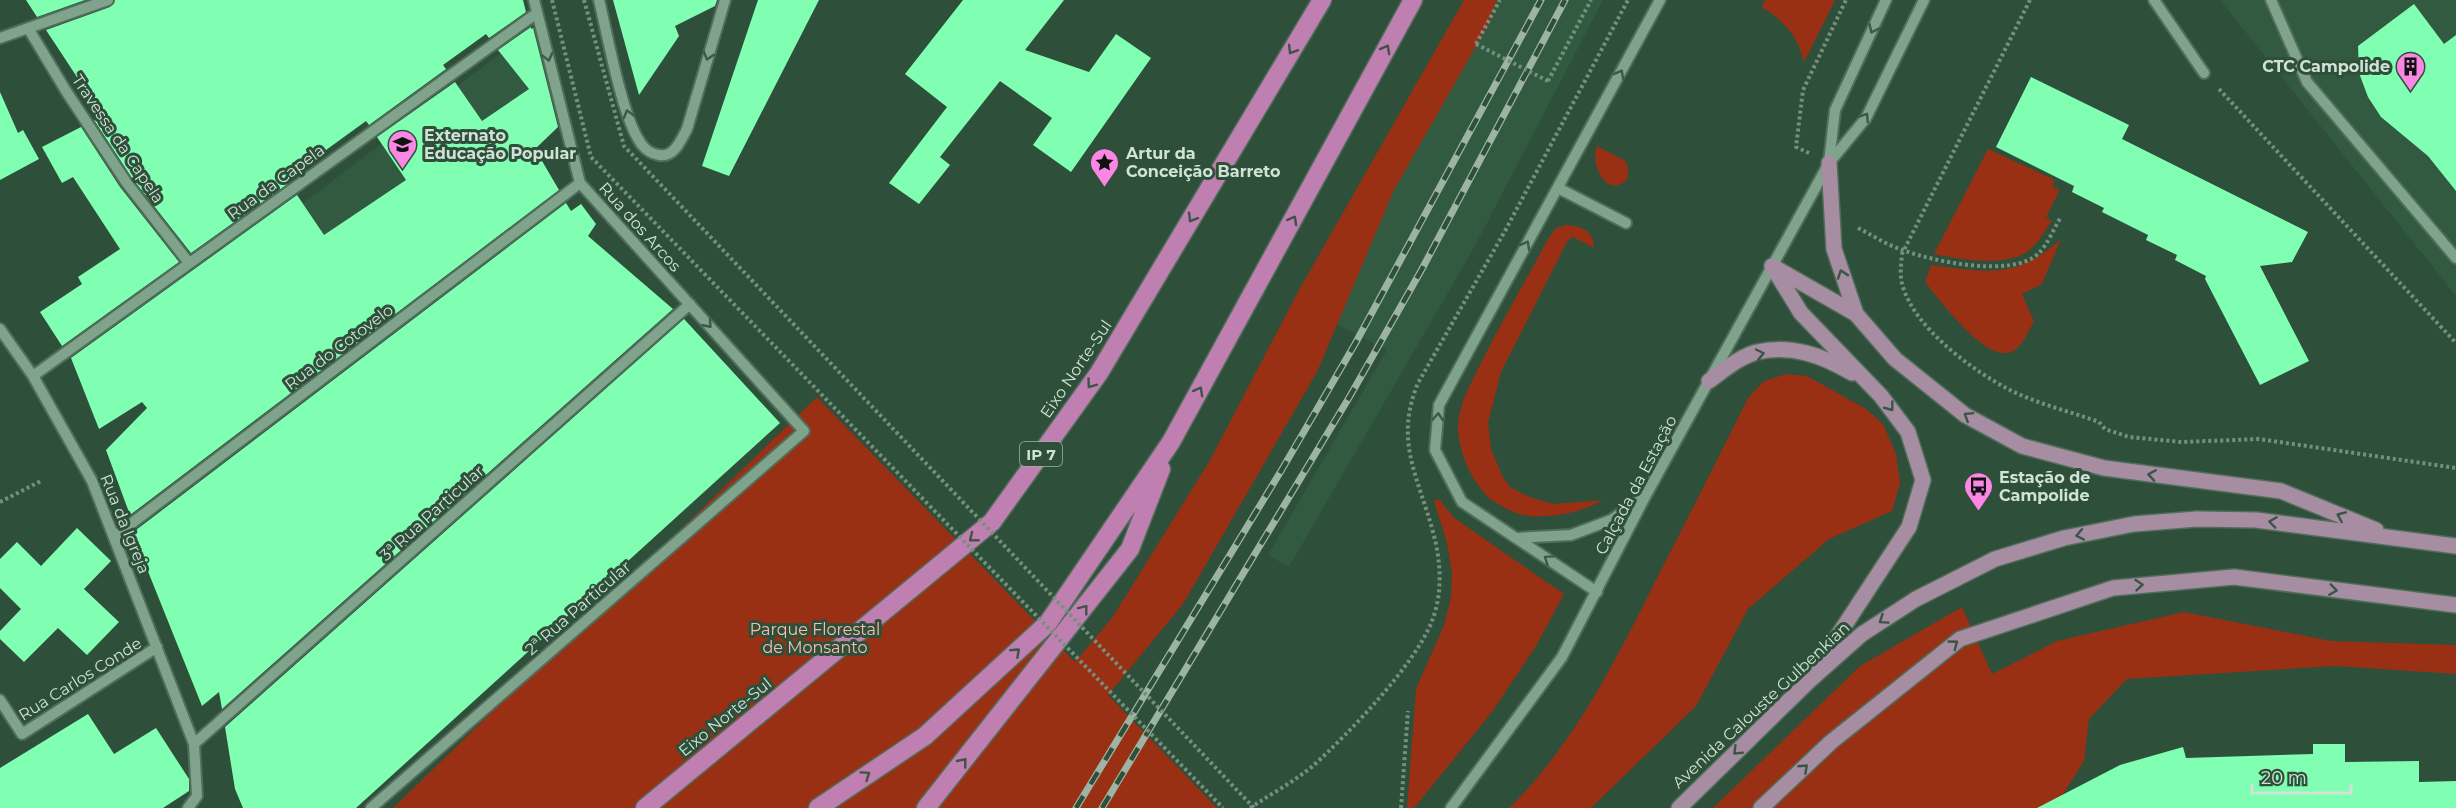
<svg xmlns="http://www.w3.org/2000/svg" width="2456" height="808" font-family="Montserrat,sans-serif">
	<rect width="100%" height="100%" fill="#2e4f3a"/>
	<path fill="#315a41" d="M1489,0h114l-128,246 -186,321 -21,-12 119,-205 -66,-34z
		M2220,0h236v296z
		M534,28l18,71 -21,19 -223,154 -132,18 127,-87z"/>
	<path fill="#993014" d="M1464,0h33l-9,25 -94,165 -77,182 -134,232 -75,91 109,113h-824l424,-411 258,265 37,-44 97,-156 90,-172z
		M1765,0h70l-31,62c-6,-26 -20,-41 -42,-55z
		M1597,146l27,14 4,5v13c-19,23 -39,-12 -31,-32z
		M1988,149l67,31 -3,6 8,4 -14,27 6,4c-8,11 -15,25 -27,32 -24,14 -66,6 -91,1z
		M1566,225c15,1 29,6 28,23l-21,-11 -5,3 -67,132 -13,51 3,26 12,28 7,10 17,9 26,8 50,-4c-22,14 -72,24 -96,9 -6,-4 -14,-7 -19,-12 -18,-18 -31,-49 -30,-74 2,-20 12,-38 21,-56 21,-43 46,-85 69,-128l8,-11z
		M2061,239l-19,45 -20,10 12,27c-6,11 -10,23 -21,30 -25,15 -74,-52 -88,-69l6,-17c57,7 84,15 130,-26z
		M1786,374l21,2 59,33 17,15 13,30 4,29 -8,28 -63,28 -81,70 -52,97 -105,102h-82c66,-64 107,-149 148,-230 31,-60 61,-120 91,-180l16,-17z
		M1439,499l14,18 111,77 -28,52 -44,66 -78,96h-7l9,-119 28,-64 7,-28 1,-24 -5,-30 -13,-42z
		M1962,607l30,67 65,-33 127,-29 147,29 125,4v29l-121,-8 -208,13 -38,40 -5,42 -30,47h-341l147,-142z"/>
	<path fill="#80ffb3" d="M26,0h59l-48,17z
		M115,0h408l3,12 -37,26 -3,-4 -43,31 3,4 -77,56 -3,-4 -80,58 3,4 -98,70 -59,-75 -38,-58 8,-5 -56,-85 64,-23z
		M613,0h104l-2,6 -40,20 4,10 -40,59z
		M758,0h61l-90,176 -27,-10z
		M963,0h101l-39,50 64,22 27,-38 35,24 -80,114 -38,-27 19,-27 -52,-37 -60,76 10,8 -31,39 -30,-21 58,-76 -42,-33z
		M2414,4l30,40 12,-9v156l-28,-35 -47,-39 -13,-20 -9,-24 -1,-27z
		M531,27v2l2,-1 25,99 -23,22 24,41 -429,325 -24,-65 41,-42 -5,-6 -43,27 -28,-71 226,-163 27,40 82,-55 -29,-43 78,-55 27,39 47,-32 -31,-39z
		M2031,77l98,48 -7,14 186,93 -16,30 -32,4 49,95 -49,24 -55,-106 1,-3 -31,-16 2,-5 -31,-15 2,-5 -46,-23 2,-4 -32,-16 2,-6 -78,-39z
		M0,92l18,41 5,-3 16,29 -39,21z
		M81,127l39,60 59,75 -117,84 -22,-34 42,-28 -4,-7 42,-28 -47,-72 -11,6 -20,-36z
		M566,203l5,8 10,-7 15,20 -8,12 85,73 -451,400 -3,-17 -17,14 -69,-172 3,-4z
		M684,319l96,104 -424,385h-113l-8,-19 -10,-62z
		M77,528l34,33 -27,28 35,33 -32,33 -29,-27 -34,34 -24,-23v-8l21,-22 -21,-21v-29l17,-17 24,24z
		M88,714l26,40 42,-26 33,51v12l-26,17h-163v-40z
		M2313,744h32v18l74,-1v21l37,-1v27h-419l83,-43 63,-18 3,11 127,-4z"/>
	<g fill="none" stroke-linecap="round" stroke-linejoin="round">
		<defs>
			<path id="minor" d="M599,0c8,32 24,124 44,146 4,5 10,8 16,9 15,3 22,-15 28,-26l38,-129
				M2154,0l50,73
				M2271,0l36,82 149,176
				M28,28l38,63 60,91 63,81
				M0,38l108,-38
				M1829,162l6,-52 51,-110
				M1558,188l68,35
				M0,329l33,47 59,105 102,263 3,52 -9,12
				M33,376l504,-363
				M115,536l465,-353
				M1517,538l54,-3 40,-15 33,-23
				M1597,592l-135,-90 -27,-52 4,-45 221,-405
				M0,700l22,34 135,-87
				M194,744l496,-440
				M371,808l433,-377 -224,-248 -46,-183
				M1451,808l111,-151 84,-162 183,-332 37,-45 58,-118"/>
			<path id="major" d="M1829,163l5,86 22,65 39,45 70,56 57,31 82,22 177,23 95,39
				M1772,266l29,47 80,83 27,36 15,48 -14,47 -91,139
				M1772,266l84,48
				M1709,381c15,-11 30,-24 48,-29 35,-8 66,4 95,21
				M1679,808l130,-127 53,-47 54,-35 79,-40 69,-21 70,-14 63,-5 59,1 200,26
				M1761,808l70,-66 129,-103 153,-51 121,-11 222,28"/>
			<path id="highway" d="M645,808l347,-286 107,-149 223,-373
				M818,808l107,-72 123,-113 123,-181 242,-442
				M926,808l204,-259 31,-80"/>
		</defs>
		<use href="#minor" stroke="#506d5b" stroke-width="14"/>
		<use href="#major" stroke="#506d5b" stroke-width="18"/>
		<use href="#highway" stroke="#506d5b" stroke-width="21"/>
		<path stroke="#75907e" stroke-width="4" stroke-dasharray="3 3" stroke-linecap="butt" d="M2030,0l-128,254c-1,12 -3,24 2,36 14,40 68,80 104,99 29,15 61,22 91,33l6,7 24,8 53,5 77,-3 197,29
			M1476,44l24,-44
			M1548,81l43,-81
			M2219,89l237,254
			M1809,153l-13,-6 7,-57 43,-90
			M1858,228c14,7 27,16 42,21 30,12 113,30 139,4 9,-9 15,-25 22,-36
			M0,502l41,-21
			M1250,808c21,-14 45,-27 64,-43 35,-32 101,-100 118,-144 11,-28 9,-60 1,-89 -15,-56 -39,-91 -15,-149l87,-152 123,-231
			M1401,808l7,-97"/>
		<use href="#minor" stroke="#7fa38b" stroke-width="10"/>
		<use href="#major" stroke="#a68da2" stroke-width="15"/>
		<use href="#highway" stroke="#c07fb1" stroke-width="18"/>
		<defs>
			<path id="rail" d="M1076,808l205,-337 74,-127 186,-344
				M1102,808l248,-412 72,-127 143,-269"/>
		</defs>
		<use href="#rail" stroke="#9db4a4" stroke-width="7"/>
		<use href="#rail" stroke="#2e4f3a" stroke-width="4.5" stroke-dasharray="14" stroke-linecap="butt"/>
		<path stroke="#75907e" stroke-width="4" stroke-dasharray="3 3" stroke-linecap="butt" d="M552,0l39,157 632,651
			M584,0l40,146 630,662
			M1476,44l72,37"/>
	</g>
	<defs><path id="oneway-chevron" d="M-2-3.5L2.5 0L-2 3.5" fill="none" stroke-width="1.6" stroke-linecap="round" stroke-linejoin="round" transform="scale(1.5)"/></defs>
	<g stroke="#3a5c46">
		<use href="#oneway-chevron" transform="translate(1873 29) rotate(115)"/>
		<use href="#oneway-chevron" transform="translate(708 56) rotate(107)"/>
		<use href="#oneway-chevron" transform="translate(548 57) rotate(76)"/>
		<use href="#oneway-chevron" transform="translate(1620 74) rotate(-62)"/>
		<use href="#oneway-chevron" transform="translate(628 114) rotate(-106)"/>
		<use href="#oneway-chevron" transform="translate(1865 117) rotate(-57)"/>
		<use href="#oneway-chevron" transform="translate(1526 245) rotate(-61)"/>
		<use href="#oneway-chevron" transform="translate(708 324) rotate(48)"/>
		<use href="#oneway-chevron" transform="translate(1438 417) rotate(-86)"/>
		<use href="#oneway-chevron" transform="translate(1548 559) rotate(-146)"/>
	</g>
	<g stroke="#3d5446">
		<use href="#oneway-chevron" transform="translate(1386 49) rotate(-61)"/>
		<use href="#oneway-chevron" transform="translate(1292 50) rotate(121)"/>
		<use href="#oneway-chevron" transform="translate(1192 218) rotate(121)"/>
		<use href="#oneway-chevron" transform="translate(1293 220) rotate(-61)"/>
		<use href="#oneway-chevron" transform="translate(1091 384) rotate(126)"/>
		<use href="#oneway-chevron" transform="translate(1199 391) rotate(-61)"/>
		<use href="#oneway-chevron" transform="translate(973 538) rotate(141)"/>
		<use href="#oneway-chevron" transform="translate(1084 609) rotate(-52)"/>
		<use href="#oneway-chevron" transform="translate(1016 652) rotate(-43)"/>
		<use href="#oneway-chevron" transform="translate(963 762) rotate(-51)"/>
		<use href="#oneway-chevron" transform="translate(866 775) rotate(-34)"/>
	</g>
	<g stroke="#3a5544">
		<use href="#oneway-chevron" transform="translate(1842 274) rotate(-109)"/>
		<use href="#oneway-chevron" transform="translate(1760 354) rotate(-12)"/>
		<use href="#oneway-chevron" transform="translate(1890 407) rotate(53)"/>
		<use href="#oneway-chevron" transform="translate(1968 416) rotate(-148)"/>
		<use href="#oneway-chevron" transform="translate(2152 475) rotate(-171)"/>
		<use href="#oneway-chevron" transform="translate(2341 516) rotate(-157)"/>
		<use href="#oneway-chevron" transform="translate(2273 522) rotate(-172)"/>
		<use href="#oneway-chevron" transform="translate(2080 535) rotate(169)"/>
		<use href="#oneway-chevron" transform="translate(2139 585) rotate(-5)"/>
		<use href="#oneway-chevron" transform="translate(2333 590) rotate(8)"/>
		<use href="#oneway-chevron" transform="translate(1883 620) rotate(146)"/>
		<use href="#oneway-chevron" transform="translate(1954 644) rotate(-36)"/>
		<use href="#oneway-chevron" transform="translate(1737 751) rotate(136)"/>
		<use href="#oneway-chevron" transform="translate(1804 768) rotate(-43)"/>
	</g>
	<defs>
		<symbol id="building-pin" viewBox="-11 -11 22 30"><path d="M0 17L-7.5 6A9.5 9.5 0 1 1 7.5 6Z" fill="#fc86e4" stroke="#2e4f3a"/><path d="M-4-6H4V6H1V3H-1V6H-4ZM-2.5-4.3h1.7v1.8h-1.7ZM.8-4.3h1.7v1.8H.8ZM-2.5-1h1.7V.8h-1.7ZM.8-1h1.7V.8H.8Z" fill="#111"/></symbol>
		<symbol id="school-pin" viewBox="-11 -11 22 30"><path d="M0 17L-7.5 6A9.5 9.5 0 1 1 7.5 6Z" fill="#fc86e4" stroke="#2e4f3a"/><path d="M0-5L7-2L0 1L-7-2ZM-4 1L0 2.5L4 1V4Q0 6-4 4Z" fill="#111"/></symbol>
		<symbol id="sight-pin" viewBox="-11 -11 22 30"><path d="M0 17L-7.5 6A9.5 9.5 0 1 1 7.5 6Z" fill="#fc86e4" stroke="#2e4f3a"/><path d="M0-6L1.8-2.2L6-1.7L2.9 1.2L3.7 5.4L0 3.3L-3.7 5.4L-2.9 1.2L-6-1.7L-1.8-2.2Z" fill="#111"/></symbol>
		<symbol id="bus-pin" viewBox="-11 -11 22 30"><path d="M0 17L-7.5 6A9.5 9.5 0 1 1 7.5 6Z" fill="#fc86e4" stroke="#2e4f3a"/><path d="M-5-6H5V4H4V6H2V4H-2V6H-4V4H-5ZM-3.5-4V0h7V-4ZM-3.5 1.2v1.5H-2V1.2ZM2 1.2v1.5H3.5V1.2Z" fill="#111"/></symbol>
	</defs>
	<g fill-rule="evenodd">
		<use href="#building-pin" x="2394" y="50" width="33" height="45"/>
		<use href="#school-pin" x="386" y="128" width="33" height="45"/>
		<use href="#sight-pin" x="1088" y="146" width="33" height="45"/>
		<use href="#bus-pin" x="1962" y="470" width="33" height="45"/>
	</g>
	<g text-anchor="middle" dominant-baseline="central" stroke-width="6" stroke-linejoin="round" paint-order="stroke">
		<rect fill="#2e4f3a" stroke="#9fb7a7" stroke-width="1.5" x="1020" y="442" width="42" height="24" rx="4.5"/>
		<g font-size="15" font-weight="bold" fill="#d0e3d6">
			<text x="1041" y="454">IP 7</text>
		</g>
		<g font-size="16" font-weight="bold" fill="#d0e3d6" stroke="#2e4f3a" text-anchor="start">
			<text x="2390" y="66" text-anchor="end">CTC Campolide</text>
			<text x="424" y="135">Externato<tspan x="424" dy="18">Educação Popular</tspan></text>
			<text x="1126" y="153">Artur da<tspan x="1126" dy="18">Conceição Barreto</tspan></text>
			<text x="1999" y="477">Estação de<tspan x="1999" dy="18">Campolide</tspan></text>
		</g>
		<g font-size="16" fill="#d0e3d6" stroke="#2e4f3a">
			<text transform="translate(118 139) rotate(56)">Travessa da Capela</text>
			<text transform="translate(276 182) rotate(-36)">Rua da Capela</text>
			<text transform="translate(640 227) rotate(48)">Rua dos Arcos</text>
			<text transform="translate(339 347) rotate(-37)">Rua do Cotovelo</text>
			<text transform="translate(1076 369) rotate(-56)">Eixo Norte-Sul</text>
			<text transform="translate(1636 485) rotate(-62)">Calçada da Estação</text>
			<text transform="translate(432 513) rotate(-42)">3ª Rua Particular</text>
			<text transform="translate(125 524) rotate(68)">Rua da Igreja</text>
			<text transform="translate(578 608) rotate(-41)">2ª Rua Particular</text>
			<text transform="translate(80 679) rotate(-32)">Rua Carlos Conde</text>
			<text transform="translate(1761 705) rotate(-43)">Avenida Calouste Gulbenkian</text>
			<text transform="translate(725 717) rotate(-39)">Eixo Norte-Sul</text>
		</g>
		<g font-size="16" fill="#fbbeae" stroke="#2e4f3a">
			<text x="815" y="629">Parque Florestal<tspan x="815" dy="18">de Monsanto</tspan></text>
		</g>
	</g>
	<path d="M2252 784v9h99v-9" fill="none" stroke="#d0e3d6" stroke-width="3"/>
	<text x="2261" y="784" font-size="18" fill="#d0e3d6" stroke="#2e4f3a" stroke-width="4.5" paint-order="stroke">20 m</text>
</svg>
